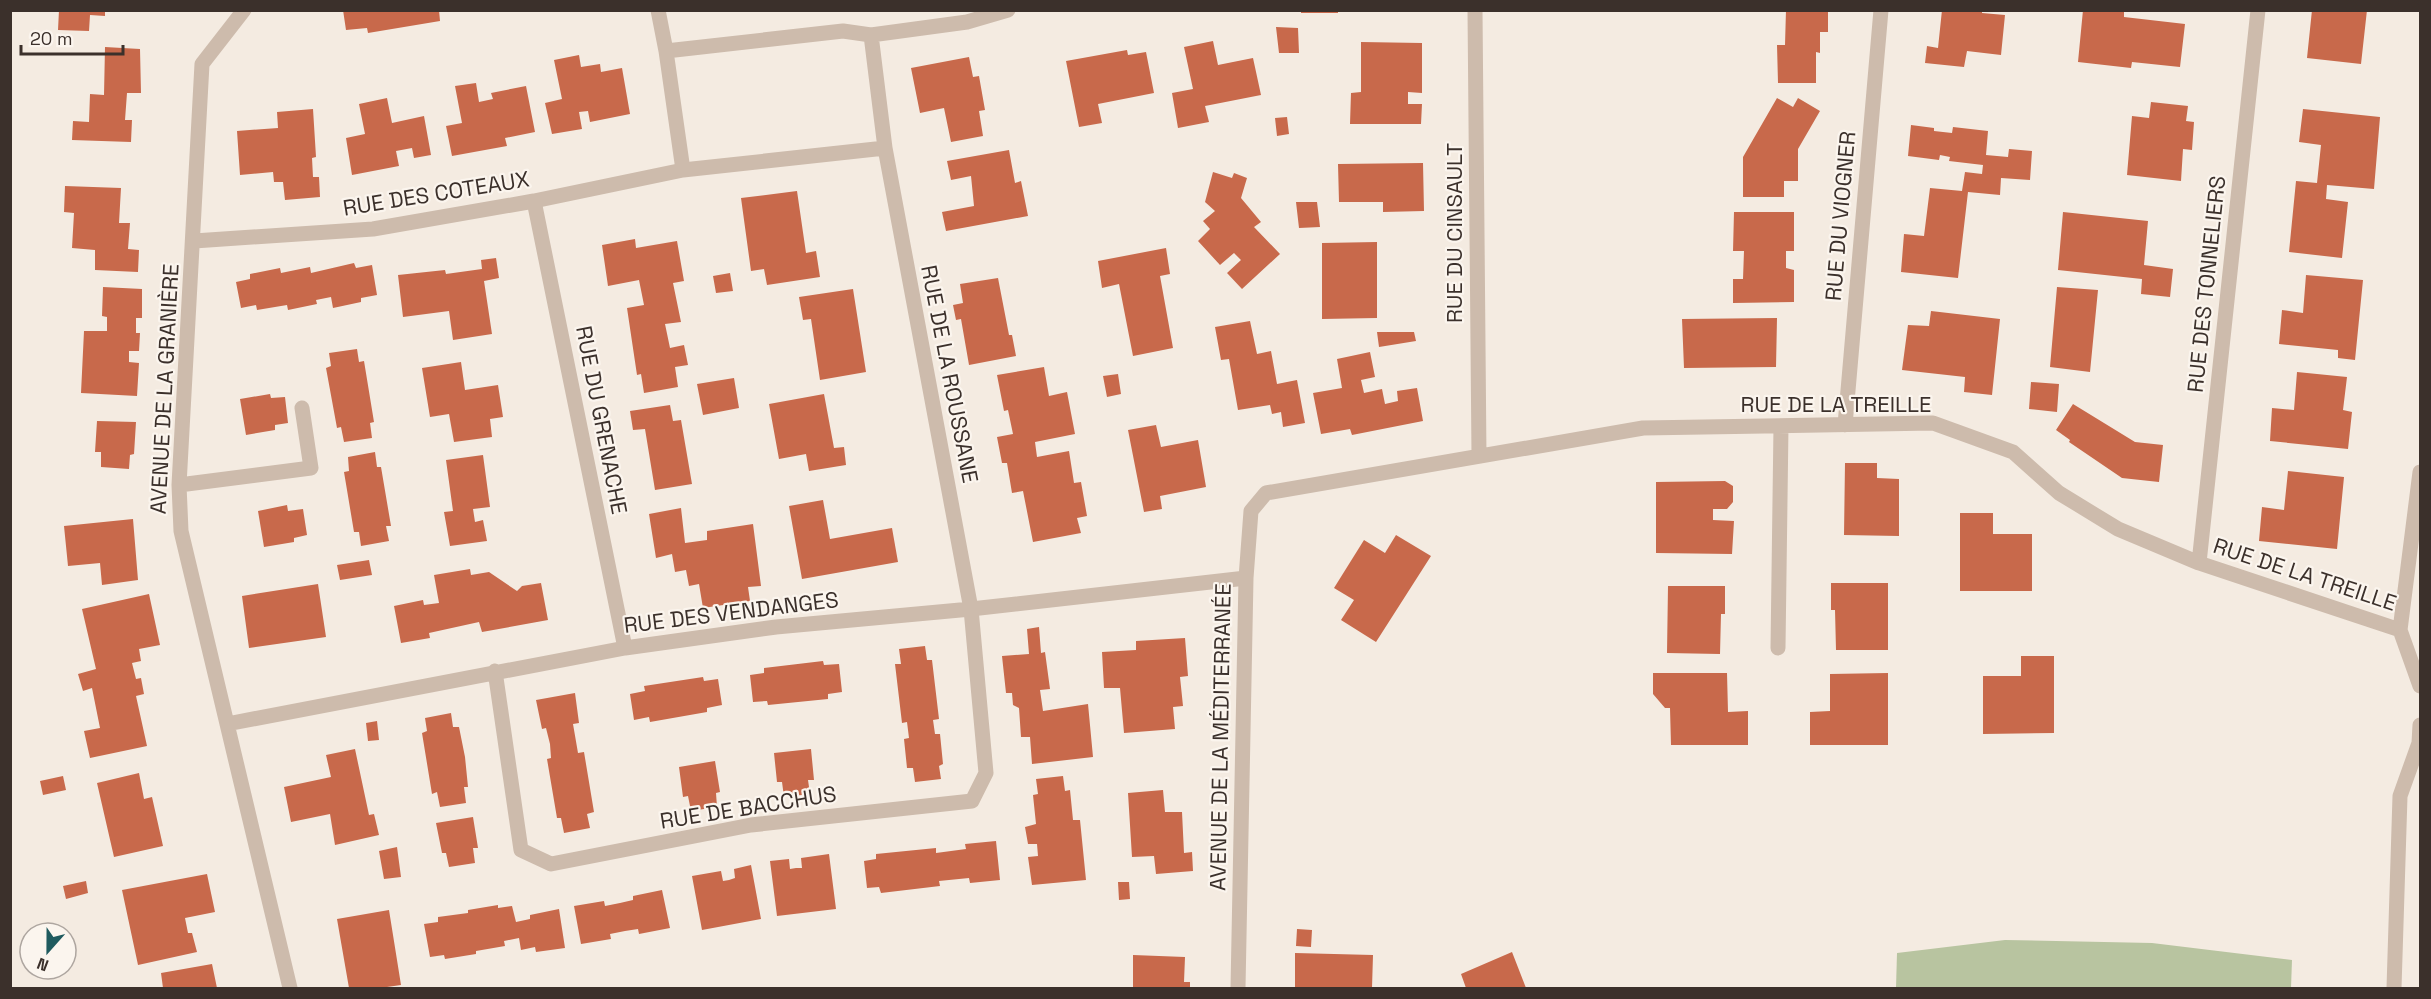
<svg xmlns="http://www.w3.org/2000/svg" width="2431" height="999" font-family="'Space Grotesk',sans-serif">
	<rect width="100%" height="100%" fill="#f4ebe1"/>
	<path fill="#b8c4a0" d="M2005,940l147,3 140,17 -1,28h-395l1,-35z"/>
	<path fill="#c8694b" d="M59,10h46v6l-15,-1 -1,16 -31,-1z
		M343,10h96l1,11 -72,12 -1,-5 -21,2z
		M1301,10h37v3h-37z
		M1786,10h42v22h-8v21l-4,-1v31h-38l-1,-38h8z
		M1942,10h40v3l23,2 -4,40 -34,-4 -3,16 -39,-4 2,-17 11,2z
		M2083,10h41v7l61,7 -5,43 -48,-5 -1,6 -53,-6z
		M2312,10h55l-6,54 -54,-6z
		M1276,27l22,1 1,25h-20z
		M1213,41l5,24 35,-7 8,37 -56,11 4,16 -31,6 -6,-35 21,-4 -9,-42z
		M1361,42l61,1v50l-14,-1v12h14l-1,20h-71l1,-31 10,-1z
		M105,47l35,2 1,44h-14l-2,27h7l-1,22 -59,-2 1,-19 16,1 1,-28 14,1z
		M1127,50l1,5 18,-3 8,41 -56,11 4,19 -23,4 -13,-66z
		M579,55l2,12 19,-3 1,8 21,-4 8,46 -40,8 -2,-11 -9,1 3,17 -30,5 -7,-31 17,-4 -8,-39z
		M969,57l4,20 6,-1 6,34 -6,1 4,25 -32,6 -7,-34 -24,5 -9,-45z
		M476,83l3,19 14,-3 -2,-6 35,-7 9,46 -30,6 2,8 -55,10 -6,-30 16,-3 -7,-37z
		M387,98l5,25 32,-7 7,39 -17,3 -2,-10 -16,3 3,15 -47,9 -6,-37 19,-4 -6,-30z
		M1777,98l16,9 5,-9 22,13 -22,38v32h-14v16h-41v-40z
		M2151,102l37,4 -2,15 8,1 -2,28 -9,-1 -2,32 -54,-6 5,-59 17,2z
		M313,109l3,48 -4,1 1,19h6l1,20 -35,3 -2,-18h-9l-1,-10 -33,3 -3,-44 41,-3 -1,-16z
		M2303,109l77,8 -6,72 -47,-4 -1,14 22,3 -6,56 -53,-6 7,-71 21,2 4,-38 -22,-3z
		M1287,117l2,17 -12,2 -2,-18z
		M1911,125l23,3v3l18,2 1,-6 35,4 -2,24 22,2 1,-8 23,2 -2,29 -29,-2 -1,17 -32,-3 -10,86 -57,-6 3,-38 20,2 6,-48 32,3 3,-19 17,2 1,-9 -34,-4 1,-4 -10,-2 -1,5 -31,-4z
		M1009,150l6,33 6,-2 7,35 -82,15 -4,-19 32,-6 -3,-30 -20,4 -4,-19z
		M1423,163l1,48 -41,1v-10h-44l-1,-38z
		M1213,172l19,6 2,-5 13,5 -6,20 20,24 -7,5 26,27 -38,35 -15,-16 14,-13 -7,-7 -14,12 -22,-24 12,-12 -7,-8 12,-10 -10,-9z
		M65,186l56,2 -2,35h11l-2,26 11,1 -1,22 -43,-2v-20l-23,-2 2,-35 -10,-1z
		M797,191l9,62 10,-2 4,26 -53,8 -3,-16 -13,2 -10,-73z
		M1296,202h21l3,25 -21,1z
		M1734,212h60v39h-8v17l8,2v32l-61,1v-24h10l1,-28h-11z
		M2063,212l85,9 -4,44 29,4 -3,28 -29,-3 1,-15 -84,-9z
		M635,239l1,9 41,-7 7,40 -11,2 8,39 -16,2 5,24 14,-3 4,20 -13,2 3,20 -34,6 -3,-19 -4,1 -10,-67 17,-3 -5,-25 -31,6 -6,-41z
		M1377,242v76l-55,1v-76z
		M1166,248l4,26 -10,2 13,72 -40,8 -14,-72 -17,4 -4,-27z
		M496,258l3,20 -15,3 8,53 -39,6 -4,-29 -46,6 -5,-42 47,-5 1,4 36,-5 -1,-9z
		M354,263l2,5 16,-3 5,30 -16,3v4l-28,6 -2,-11 -15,3 1,4 -29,6 -1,-5 -30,5 -1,-5 -15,3 -5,-26 14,-3v-5l30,-6 1,5 29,-6 1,6z
		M730,273l3,18 -17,2 -3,-17z
		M2306,275l57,5 -8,80 -17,-2v-8l-59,-6 3,-34 21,3z
		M998,278l11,57h3l4,21 -47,9 -8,-46 -5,1 -3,-15 10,-2 -3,-19z
		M103,287l39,2v29h-6v15h4l-1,18h-10v11l10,1 -2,33 -56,-3 3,-62h23v-14l-5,-1z
		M2057,287l41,3 -8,82 -40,-5z
		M853,289l13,83 -46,8 -9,-61 -8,1 -4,-23z
		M1931,311l69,8 -8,76 -28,-3 1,-15 -63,-7 6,-45 21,1z
		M1777,318l-1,49 -92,1 -2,-49z
		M1250,321l7,33 14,-3 6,33 20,-4 8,43 -22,4 -2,-15 -9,2 -2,-9 -32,5 -9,-51 -8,1 -6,-33z
		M1377,332h37l2,9 -37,6z
		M357,349l2,13 5,-1 10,61 -4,1 2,15 -28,4 -3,-15 -4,1 -11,-60 5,-2 -2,-13z
		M1370,352l5,25 -14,3 3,13 18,-4 3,15 13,-3 -1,-10 20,-3 6,33 -71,14 -2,-6 -29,5 -8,-41 29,-5 -5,-29z
		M461,362l4,28 33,-5 5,32 -13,2 2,18 -38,5 -5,-28 -19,3 -8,-49z
		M1044,367l5,29 18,-4 8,42 -40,8 2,15 32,-6 5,32 7,-1 6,34 -10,2 4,15 -48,9 -10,-51 -11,2 -5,-30h-5l-5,-26 16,-3 -5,-24 -4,1 -7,-36z
		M2297,372l50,5 -4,33 9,2 -4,37 -78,-8 2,-33 22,2z
		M1118,374l3,20 -14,3 -4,-21z
		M734,378l5,30 -36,7 -6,-31z
		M2031,382l28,2 -2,28 -28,-3z
		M270,394l1,4 14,-1 3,26 -13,2v5l-29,5 -6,-36z
		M824,394l10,54 10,-1 2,18 -37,6 -3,-17 -27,5 -10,-55z
		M2073,404l62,38 28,3 -4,37 -37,-4 -53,-36 1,-2 -14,-10z
		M670,405l3,16 8,-1 11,64 -37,6 -10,-61 -12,1 -3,-19z
		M97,421l39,1 -2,32 -4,1 -1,14 -28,-2v-15h-6z
		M1156,425l5,22 37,-7 8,47 -46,9 2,13 -18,3 -16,-82z
		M375,452l2,15h4l10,59h-5l3,15 -28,5 -2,-14h-5l-10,-60 5,-1 -1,-14z
		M483,455l7,52 -17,2 2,13 8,-2 4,21 -37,5 -6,-34 9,-1 -7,-51z
		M1845,463h32v15l22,1v57l-55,-1z
		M2288,471l56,6 -7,72 -78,-8 3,-34 22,3z
		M1725,481l8,5v16l-6,7h-14v11l21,1 -2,33 -76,-1v-71z
		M823,500l7,39 62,-11 6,34 -96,17 -13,-73z
		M287,505l1,6 15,-2 4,26 -13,3v4l-30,5 -6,-36z
		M681,508l4,35 22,-3v-9l46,-7 8,62 -13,1 2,14 -47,7 -4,-24 -10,2 -3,-16 -11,2 -3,-18 -16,4 -7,-44z
		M1960,513h33v21h39v57h-72z
		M133,519l5,61 -36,5 -2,-22 -32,3 -4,-40z
		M1396,535l35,21 -55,86 -35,-22 13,-20 -20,-12 30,-48 21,13z
		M369,560l3,15 -32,5 -3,-15z
		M470,569l1,6 18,-3 28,19 5,-5 19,-3 7,37 -66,12 -3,-10 -50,11 1,5 -29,5 -7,-37 29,-6 1,5 15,-2 -5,-28z
		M1831,583h57v67h-52l-1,-40h-4z
		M318,584l8,53 -77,11 -7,-52z
		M1668,586h57v28h-4l-1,40 -53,-1z
		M149,594l11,51 -21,4 2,12 -9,2 4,16 5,-1 3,16 -8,2 11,50 -57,12 -6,-27 16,-3 -8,-40 -9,3 -5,-17 18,-5 -14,-60z
		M1039,627l2,26 4,-1 5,37 -10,1 3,21 45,-7 5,53 -61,7 -2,-27h-9l-2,-29 -6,-3 -1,-12h-6l-4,-37 27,-2 -2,-25z
		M1185,638l3,38 -8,1 3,29 -10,1 2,22 -51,4 -4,-45h-16l-2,-36 34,-2v-9z
		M925,646l2,14h5l7,59 -6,1 2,14h5l3,30 -4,2 2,13 -26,3 -2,-14h-6l-3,-29 5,-1 -2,-16 -5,1 -7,-59h6l-2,-15z
		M2021,656h33v77l-71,1v-58h38z
		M823,661l1,4 15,-1 3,28 -14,2v5l-60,6 -1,-4 -14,1 -3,-27 14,-2v-5z
		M1653,673h74l1,39 20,-1v34h-77l-1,-37h-5l-12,-14z
		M1888,673v72h-78v-33l20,-1v-37z
		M703,677l1,4 14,-2 4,26 -15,3v4l-57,10 -1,-5 -15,3 -4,-26 15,-3 -1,-5z
		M575,693l4,30 -6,1 5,29 6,-1 10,60 -7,2 3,14 -26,5 -3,-15h-4l-10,-59 4,-1 -1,-14 -4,-16 -4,1 -6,-29z
		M451,713l2,14h6l6,30 3,30h-4l2,16 -26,4 -3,-15 -5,2 -10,-61 5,-2 -2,-13z
		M377,721l2,19 -11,1 -2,-18z
		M355,749l14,66 5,-1 5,21 -44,10 -5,-31 -39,8 -7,-35 47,-10 -5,-22z
		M811,749l3,31h-6l2,14 -26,3 -2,-15h-5l-3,-29z
		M715,761l5,31 -4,1 1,14 -26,4 -3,-15 -5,1 -4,-30z
		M139,773l5,26 8,-2 11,49 -49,11 -17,-74z
		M63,776l3,14 -23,5 -3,-14z
		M1063,776l2,15 5,-1 3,30h7l6,60 -54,5 -4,-28 10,-1 -1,-12h-9l-3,-17 11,-3 -3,-29 5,-1 -2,-15z
		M1163,790l2,22h17l2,41 8,-1 1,19 -37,3 -2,-18 -22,1 -4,-64z
		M473,817l5,31h-5l2,15 -26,4 -3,-14h-4l-6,-30z
		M996,841l4,39 -30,3 -1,-5 -30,3 1,5 -59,7 -2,-6 -12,1 -3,-27 12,-2v-5l60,-6v5l30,-4 -1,-5z
		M397,847l4,30 -17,2 -5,-28z
		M829,854l7,55 -59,7 -7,-55 19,-2 1,10 6,-1h6l-1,-10z
		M751,865l10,54 -59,11 -10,-54 29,-5 2,10 6,-1 6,-2 -1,-9z
		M207,874l8,38 -30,6 3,15h4l5,19 -59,13 -16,-75z
		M86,881l2,12 -22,6 -3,-13z
		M1118,882h11l1,17 -11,1z
		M662,890l8,38 -31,6 -1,-5 -13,2 -15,3 1,5 -30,5 -7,-38 30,-5 1,5 15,-3 13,-3v-4z
		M498,905v3l14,-2 4,16 14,-3v-4l29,-6 6,39 -29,4 -1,-5 -14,3 -2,-12 -15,3 1,5 -29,5v3l-31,5 -1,-4 -14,2 -6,-33 14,-2v-5l30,-4v-3z
		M389,910l12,75 -21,3h-31l-12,-69z
		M1297,929l15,1 -1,17 -15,-1z
		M1512,952l14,36h-60l-5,-14z
		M1295,953l78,2 -1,33h-77z
		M1133,955l52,2 -1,25h6v6h-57z
		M212,964l5,24h-54l-2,-15z"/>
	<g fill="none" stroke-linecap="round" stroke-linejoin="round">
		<path stroke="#cdbbac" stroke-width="15" d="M244,10l-42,54 -23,421 2,46 109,457
			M658,10l8,41
			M1475,10l4,446
			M871,35l96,-13 41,-12
			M534,201l91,447
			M194,241l179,-12 161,-28 149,-31
			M1845,425l36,-415
			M2420,472l-20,158 20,56
			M179,485l132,-17 -9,-60
			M2199,563l59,-553
			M1778,648l3,-222
			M495,671l26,179 30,14 200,-39 221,-24 14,-28 -15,-164 -86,-461 -14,-113 -28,-4 -177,20 17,119 202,-22
			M227,724l398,-76 151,-21 195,-18 275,-31
			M1238,988l8,-410 5,-67 15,-18 377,-65 290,-5 80,29 46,41 59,36 81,34 201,67
			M2394,988l6,-192 19,-53 1,-18"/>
	</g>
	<g text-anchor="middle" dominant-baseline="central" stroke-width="4.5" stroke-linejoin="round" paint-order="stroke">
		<g font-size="22" fill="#3b302b" stroke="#fbf5ee">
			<text transform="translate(436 193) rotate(-9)">RUE DES COTEAUX</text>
			<text transform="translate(1840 216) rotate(-85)">RUE DU VIOGNER</text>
			<text transform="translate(1454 233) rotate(-90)">RUE DU CINSAULT</text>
			<text transform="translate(2206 284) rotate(-84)">RUE DES TONNELIERS</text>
			<text transform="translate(950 374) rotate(79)">RUE DE LA ROUSSANE</text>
			<text transform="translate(164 389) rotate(-87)">AVENUE DE LA GRANIÈRE</text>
			<text x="1836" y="404">RUE DE LA TREILLE</text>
			<text transform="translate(602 420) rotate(79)">RUE DU GRENACHE</text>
			<text transform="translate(2305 574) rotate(18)">RUE DE LA TREILLE</text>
			<text transform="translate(731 612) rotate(-7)">RUE DES VENDANGES</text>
			<text transform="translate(1220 737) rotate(-89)">AVENUE DE LA MÉDITERRANÉE</text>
			<text transform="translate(748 807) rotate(-9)">RUE DE BACCHUS</text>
		</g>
	</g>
	<rect width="2431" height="999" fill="none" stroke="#3b302b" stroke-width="24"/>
	<g transform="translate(48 951) rotate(201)"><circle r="28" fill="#fbf5ee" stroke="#aea6a0" stroke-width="1.5"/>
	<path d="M0-4.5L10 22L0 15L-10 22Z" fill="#1f5a5e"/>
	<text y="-9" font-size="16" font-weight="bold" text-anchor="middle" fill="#3b302b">N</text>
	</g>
	<path d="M21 45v9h102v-9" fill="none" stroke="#3b302b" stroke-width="3"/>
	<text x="30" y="45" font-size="18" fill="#3b302b" stroke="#fbf5ee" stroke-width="4.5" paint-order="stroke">20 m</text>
</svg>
